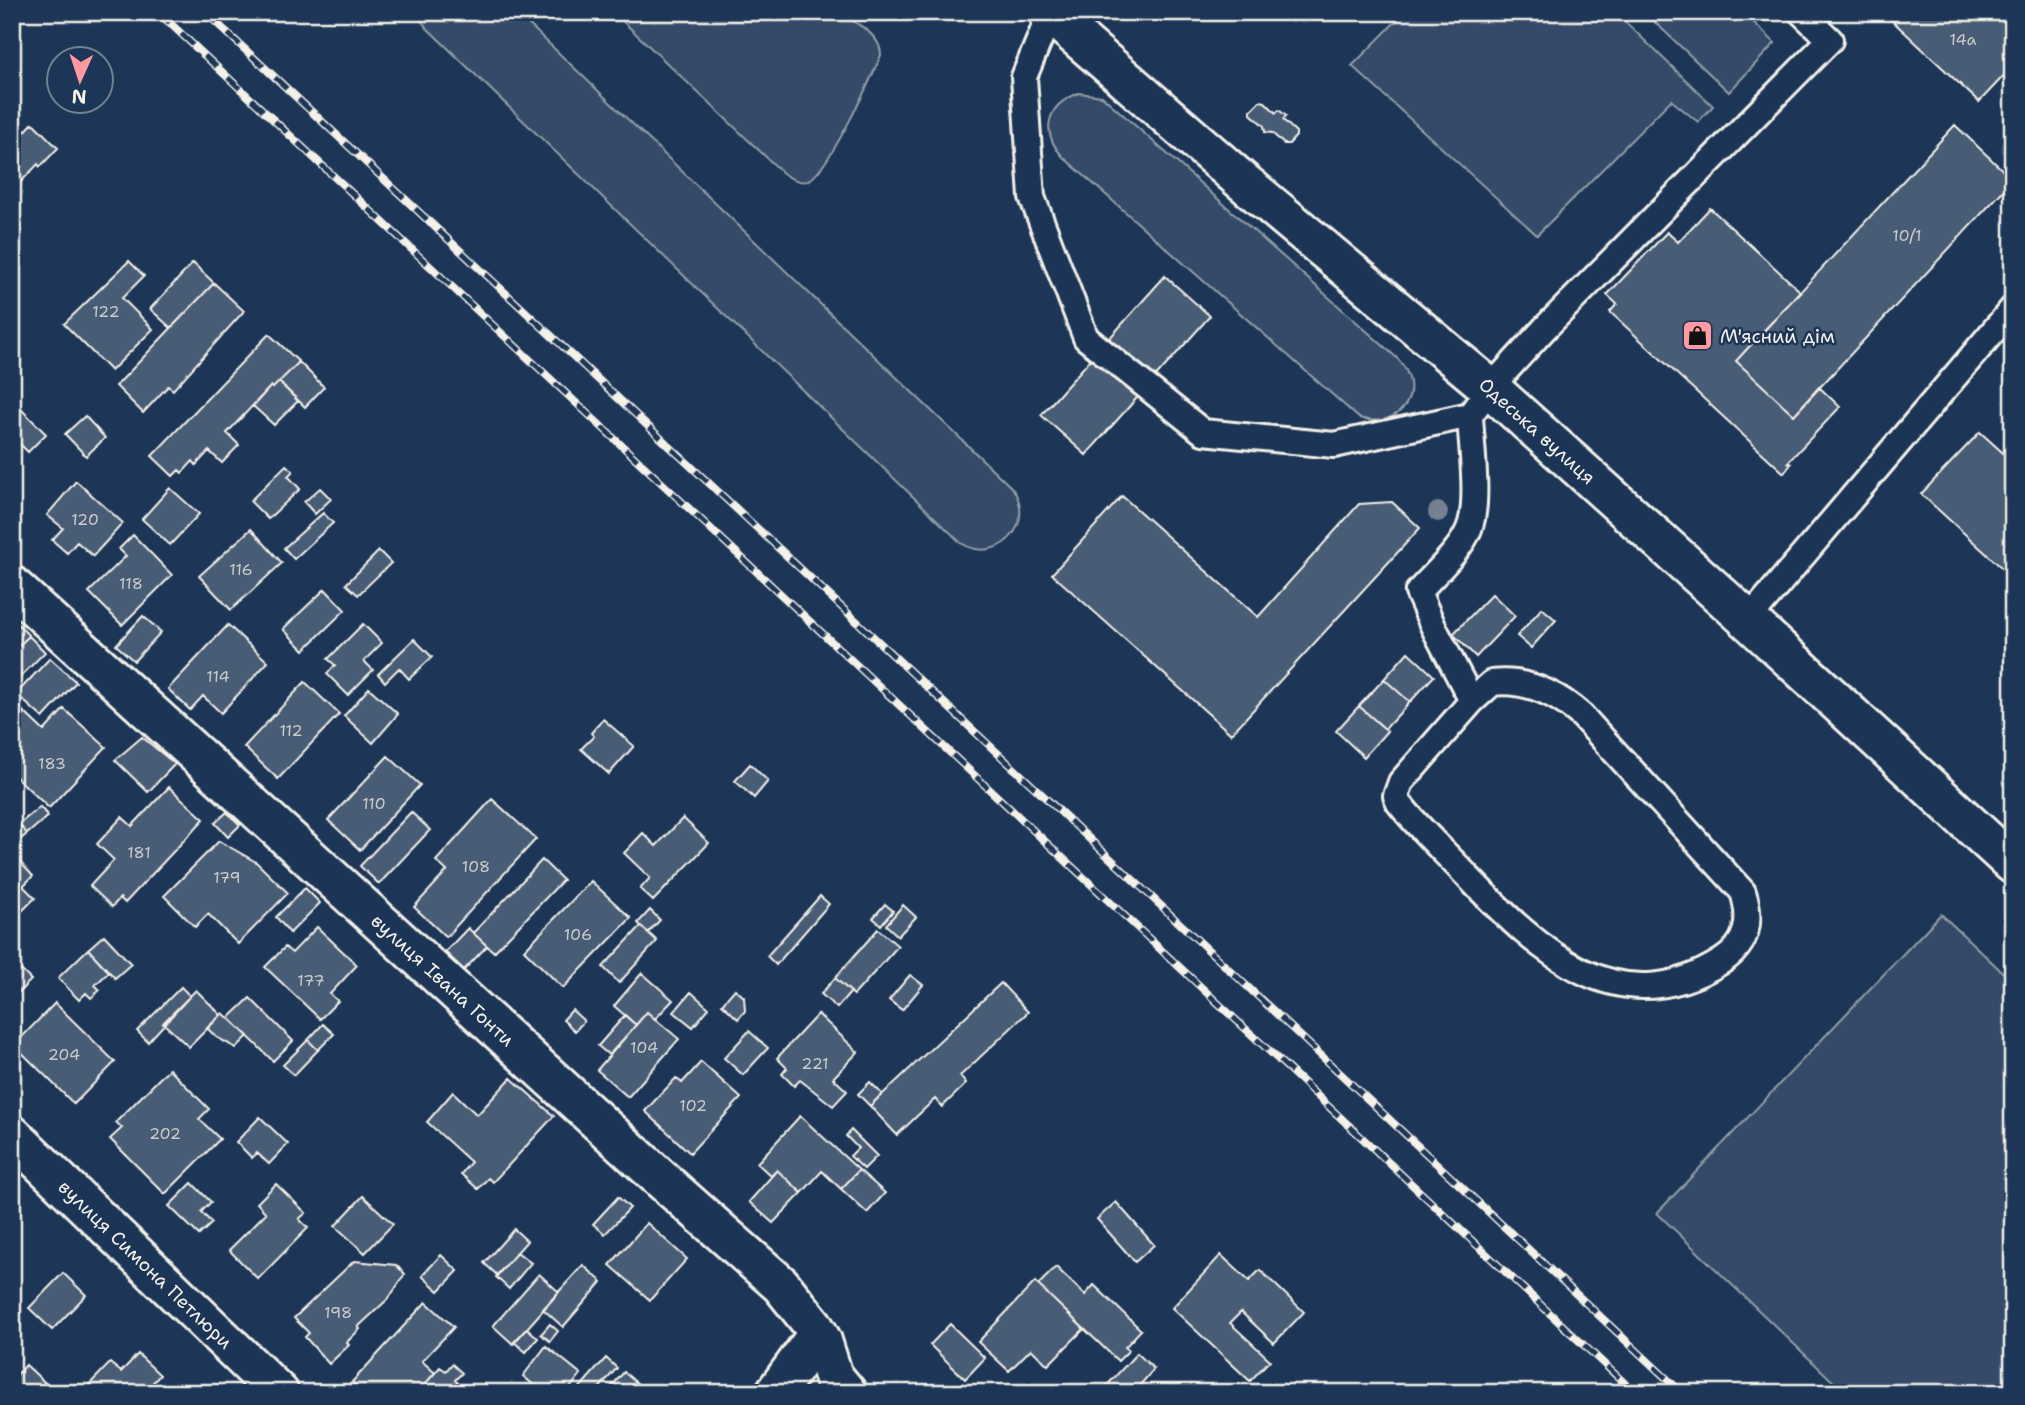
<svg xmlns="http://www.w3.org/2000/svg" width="2025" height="1405" font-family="'Shantell Sans',sans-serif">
	<rect width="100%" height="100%" fill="#1d3557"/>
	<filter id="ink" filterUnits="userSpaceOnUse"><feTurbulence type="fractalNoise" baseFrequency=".0143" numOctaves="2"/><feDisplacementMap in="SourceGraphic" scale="14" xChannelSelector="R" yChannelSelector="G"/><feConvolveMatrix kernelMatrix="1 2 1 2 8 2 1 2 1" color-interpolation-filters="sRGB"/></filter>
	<g filter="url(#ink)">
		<path fill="#354a67" stroke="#949ea8" stroke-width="2" d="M418,12h98l497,477c24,36 -16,77 -52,54l-534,-515 -7,-9z
			M613,12h217c19,5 51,21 51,43 -9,22 -53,116 -72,125 -9,4 -17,-1 -25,-6z
			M1405,12h210l98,94 -15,16 -27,-22 -134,135 -185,-169z
			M1644,12h99l32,31 -46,49z
			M1079,93l23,3 9,8 286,254c31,32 4,73 -38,60l-296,-261c-23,-25 -17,-52 16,-64z
			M1941,914l72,68v411h-168l-188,-180z"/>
		<path fill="#485b74" stroke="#f4f1e8" stroke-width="2" d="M1883,12h130v54l-34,36z
			M1260,101l5,1 11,11 3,-3 7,6 -3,4 13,12v4l-7,8h-5l-12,-11 -7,-1 -1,-6 -13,-12v-4z
			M33,123l25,25 -18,19 -2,-3 -26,27v-34l9,-9 -6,-6z
			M1955,125l58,55 -219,235 -58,-54z
			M1710,208l90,83 -64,70 58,54 25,-28 21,20 -52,55 3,2 -7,9 -174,-161 7,-8 -10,-9 60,-63 11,10z
			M129,261l15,15 -22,22 31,31 -42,42 -47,-47z
			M193,263l21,20 -43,45 -21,-19z
			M1165,276l45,40 -124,139 -45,-40z
			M214,283l30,28 -71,79 -5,-4 -25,27 -27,-27z
			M269,334l30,28 -26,26 -2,-2 -44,47 12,12 -17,18 -13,-12 -13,14 -3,-4 -11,12 -3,-3 -6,6 -21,-20z
			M299,362l25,25 -19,20 -26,-25z
			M279,382l19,19 -24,24 -21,-19 18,-20 2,2z
			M18,406l28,28 -18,18 -16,-16v-24z
			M85,416l20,22 -19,18 -21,-22z
			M1980,432l33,30v116l-92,-84z
			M286,465l7,6 -5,5 12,13 -32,30 -18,-18z
			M76,481l47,42 -30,33 -16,-14 -10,11 -15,-13 11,-12 -16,-13z
			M170,488l29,26 -29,31 -28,-26z
			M320,488l11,11 -16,15 -11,-12z
			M1122,496l136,121 101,-113 33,-2 28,26 -189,206 -179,-160z
			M323,513l10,10 -39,36 -10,-11z
			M251,529l31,34 -51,47 -32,-34z
			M133,535l39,40 -50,50 -33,-33 37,-36 -7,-7z
			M379,551l12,12 -33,32 -12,-11z
			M325,589l20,21 -41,40 -21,-21z
			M1492,594l23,22 -39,41 -23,-23z
			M1542,608l14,12 -25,28 -14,-12z
			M143,616l18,16 -27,29 -18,-16z
			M14,620l15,16 -17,16v-30z
			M363,624l19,19 -18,18 9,9 -25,25 -21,-21 8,-9 -7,-6z
			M228,625l40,37 -47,51 -18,-17 -13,14 -22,-21z
			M29,636l16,16 -30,30 -3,-3v-27z
			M414,639l18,18 -23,22 -10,-11 -14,14 -7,-8z
			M1408,652l26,24 -24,26 -26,-23z
			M50,658l26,24 -33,36 -27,-24z
			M1384,679l26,23 -25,27 -26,-23z
			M305,682l34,32 -61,65 -34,-32z
			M369,688l29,26 -25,29 -29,-27z
			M12,701l13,12 -13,13z
			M1359,706l28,25 -23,26 -28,-26z
			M64,709l42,38 -57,61 -37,-35v-20l9,-8 -9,-8v-11l13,-13 19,18z
			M603,719l31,27 -25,28 -28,-25 13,-13 -3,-3z
			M142,737l33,27 -27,28 -33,-32z
			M388,756l32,29 -60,65 -32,-30z
			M750,764l18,17 -14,17 -19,-17z
			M169,787l35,32 -79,84 -5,-5 -8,9 -22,-21 24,-26 -17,-16 25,-27 10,9z
			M492,799l44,40 -90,98 -32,-30 33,-36 -11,-10z
			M40,807l8,9 -21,18 -8,-10z
			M227,812l13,13 -12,12 -13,-14z
			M411,812l19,18 -51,54 -19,-18z
			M683,818l26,25 -56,58 -13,-12 10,-11 -26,-25 19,-20 13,13z
			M19,824l8,10 -15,12v-17z
			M219,841l37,21 32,31 -50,51 -30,-30 -13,13 -31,-31z
			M15,857l18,19 -10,10 12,12 -14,14 -9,-9v-43z
			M542,860l21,20 -69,72 -21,-19z
			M591,881l40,37 -68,70 -39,-38z
			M305,888l15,15 -30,30 -14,-16z
			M820,896l9,8 -53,61 -9,-9z
			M885,904l8,7 -12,14 -8,-7z
			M903,905l13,12 -18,19 -12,-11z
			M650,910l10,10 -12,13 -10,-10z
			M641,926l16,15 -38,42 -16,-16z
			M317,927l40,38 -27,29 8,7 -18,18 -55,-52 20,-20 7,6z
			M468,928l19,18 -23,24 -19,-18z
			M878,929l20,17 -44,49 -19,-17z
			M104,935l27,29 -16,14 -27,-29z
			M88,949l21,23 -14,13 5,5 -9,8 -5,-5 -7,7 -21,-22z
			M12,961l19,19 -19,19z
			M642,973l31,27 -18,19 -8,-7 -11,13 -22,-19z
			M910,975l13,10 -21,25 -13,-10z
			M835,978l16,14 -14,16 -16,-14z
			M1001,983l27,29 -68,64 6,8 -24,23 -7,-8 -38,36 -27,-29z
			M181,987l9,9 -42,46 -11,-11z
			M735,989l9,8 1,14 -7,8 -16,-15z
			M196,990l25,25 -32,32 -26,-24z
			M691,992l18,16 -16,19 -19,-15z
			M250,998l43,43 -20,20 -44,-43z
			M55,1003l60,59 -41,42 -60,-59z
			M572,1010l12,11 -9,10 -12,-11z
			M647,1012l32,27 -51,58 -31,-27z
			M223,1013l25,23 -12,12 -20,-11 -9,-9z
			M818,1014l40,38 -25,26 14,13 -14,15 -33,-26 -6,6 -12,-12 5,-6 -10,-10z
			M625,1015l11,10 -27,30 -11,-9z
			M323,1024l11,10 -16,16 -10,-10z
			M749,1031l19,17 -25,27 -19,-17z
			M308,1040l10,10 -24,25 -11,-10z
			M701,1062l40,36 -51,55 -45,-42 31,-33 6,5z
			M169,1069l40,40 -10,10 21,20 -55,55 -55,-55 12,-11 -6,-6z
			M511,1078l43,38 -61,66 -5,-4 -10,11 -17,-15 10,-12 -44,-40 26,-30 24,23z
			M870,1082l12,12 -12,12 -12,-12z
			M800,1116l59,54 -18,19 -19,-18 -20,22 -25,-23 -6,6 -14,-13z
			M260,1117l28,27 -19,20 -12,-11 -5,5 -16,-16z
			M851,1130l26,26 -13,13 -14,-13 8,-8 -12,-12z
			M777,1170l25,23 -29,30 -24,-21z
			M859,1170l26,23 -18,20 -26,-24z
			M192,1183l19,19 -10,10 11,11 -13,12 -30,-29z
			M276,1184l30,29 -7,6 9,9 -50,51 -29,-29 37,-37 -9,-10z
			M363,1196l30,28 -28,29 -30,-27z
			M618,1197l12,11 -25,26 -12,-10z
			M1116,1202l38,43 -19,17 -38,-43z
			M647,1223l40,36 -37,41 -40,-35z
			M514,1229l13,12 -30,34 -13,-12z
			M517,1252l14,11 -22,26 -13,-12z
			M441,1255l17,16 -19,20 -17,-15z
			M1221,1255l28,26 11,-11 44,42 -30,31 -33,-31 -11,11 40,37 -20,21 -78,-73z
			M354,1261l42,4 9,9 -16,24 -31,29 2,2 -13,13 2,3 -20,19 -24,-27 4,-4 -15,-15z
			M583,1265l19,17 -39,45 -20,-18z
			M1056,1267l29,28 9,-10 47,45 -16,17 4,3 -11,11 -80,-76z
			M63,1273l23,22 -34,35 -23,-22z
			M539,1274l20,18 -46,52 -20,-18z
			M1035,1282l49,47 -36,36 -17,-16 -22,22 -31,-29z
			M426,1302l28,25 -32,34 13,12 -18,20h-53l-12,-11z
			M550,1324l8,7 -8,10 -9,-7z
			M950,1324l35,34 -20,21 -35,-34z
			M527,1328l11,10 -12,14 -12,-10z
			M546,1346l35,28 -15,19h-23l-20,-17z
			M1137,1353l17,16 -21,24h-33z
			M138,1354l22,21 -17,18h-62l29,-30 11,9z
			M606,1358l11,10 -22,25h-20z
			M452,1364l10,9 -7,7 12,13h-50l23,-26 6,4z
			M26,1365l30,28h-44v-13z
			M624,1372l24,21h-31l-6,-6z"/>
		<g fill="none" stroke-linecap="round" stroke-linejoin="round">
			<defs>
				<path id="service" d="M1050,14l-26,63 8,120 54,141 117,94 131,13 136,-30 20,-27 55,-60 285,-288 -29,-28
					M1470,415c1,29 10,88 -1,114 -8,21 -36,46 -51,63l15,34 39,75 -71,81 -5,14 3,7c21,27 47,50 70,75 69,72 149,149 253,83 26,-17 30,-41 21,-69l-161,-176c-26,-23 -55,-37 -90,-33l-20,18
					M1748,620l265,-312"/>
				<g id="minor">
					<path id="s1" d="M12,586l649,593 120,106 32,40 9,16 11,35 14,17"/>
					<path id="s2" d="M12,1135l267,258"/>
					<path d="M775,1393l43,-59"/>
				</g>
				<g id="secondary">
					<path id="s3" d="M1048,12l193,168 249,208 258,232 265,244"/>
				</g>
			</defs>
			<use href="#service" stroke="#f4f1e8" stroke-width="30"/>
			<use href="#minor" stroke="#f4f1e8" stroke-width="44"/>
			<use href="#secondary" stroke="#f4f1e8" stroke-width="44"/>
			<use href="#service" stroke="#1d3557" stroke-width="24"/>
			<use href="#minor" stroke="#1d3557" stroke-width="38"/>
			<use href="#secondary" stroke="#1d3557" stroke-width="38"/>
			<defs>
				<path id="rail" d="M158,12l1477,1381
					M205,12l1477,1381"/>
			</defs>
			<use href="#rail" stroke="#f4f1e8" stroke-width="8"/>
			<use href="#rail" stroke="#1d3557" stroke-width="5" stroke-dasharray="16" stroke-linecap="butt"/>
		</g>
		<circle fill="#748191" cx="1438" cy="512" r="10"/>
	</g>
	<defs>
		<symbol id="shop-square" viewBox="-11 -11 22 22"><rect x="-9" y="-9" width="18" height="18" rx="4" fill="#ff9aa2" stroke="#1d3557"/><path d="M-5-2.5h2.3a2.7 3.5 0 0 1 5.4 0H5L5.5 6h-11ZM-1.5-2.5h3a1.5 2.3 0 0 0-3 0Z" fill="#111"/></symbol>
	</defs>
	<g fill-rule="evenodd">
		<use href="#shop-square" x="1680" y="318" width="35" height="35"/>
	</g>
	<g text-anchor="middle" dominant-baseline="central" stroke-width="5" stroke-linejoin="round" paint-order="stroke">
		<g font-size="16" fill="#c9cccb">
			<text x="1963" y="39">14а</text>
			<text x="1907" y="235">10/1</text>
			<text x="106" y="311">122</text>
			<text x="85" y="519">120</text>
			<text x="241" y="569">116</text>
			<text x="131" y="583">118</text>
			<text x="218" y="676">114</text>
			<text x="291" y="730">112</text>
			<text x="52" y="763">183</text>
			<text x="374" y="803">110</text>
			<text x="139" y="852">181</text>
			<text x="476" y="866">108</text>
			<text x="227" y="877">179</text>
			<text x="578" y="934">106</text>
			<text x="311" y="980">177</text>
			<text x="644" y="1047">104</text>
			<text x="64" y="1054">204</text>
			<text x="815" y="1063">221</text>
			<text x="693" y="1105">102</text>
			<text x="165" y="1133">202</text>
			<text x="338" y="1312">198</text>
		</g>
		<g font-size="19" fill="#f4f1e8" stroke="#1d3557" text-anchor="start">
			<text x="1720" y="336">М'ясний дім</text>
		</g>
		<g font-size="19" fill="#f4f1e8" stroke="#1d3557">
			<text stroke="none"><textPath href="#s3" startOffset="644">Одеська вулиця</textPath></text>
			<text stroke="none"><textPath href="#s1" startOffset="584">вулиця Івана Гонти</textPath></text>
			<text stroke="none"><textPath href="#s2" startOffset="186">вулиця Симона Петлюри</textPath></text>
		</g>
	</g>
	<rect width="2025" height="1405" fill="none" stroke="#1d3557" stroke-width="42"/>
	<rect x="21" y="21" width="1983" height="1363" fill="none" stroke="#f4f1e8" stroke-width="2.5" filter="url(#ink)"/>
	<g transform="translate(80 80) rotate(183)"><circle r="33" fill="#1d3557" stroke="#738091" stroke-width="2"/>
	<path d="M0-5L12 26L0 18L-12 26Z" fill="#ff9aa2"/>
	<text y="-10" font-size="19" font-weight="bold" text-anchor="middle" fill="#f4f1e8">N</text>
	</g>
</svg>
